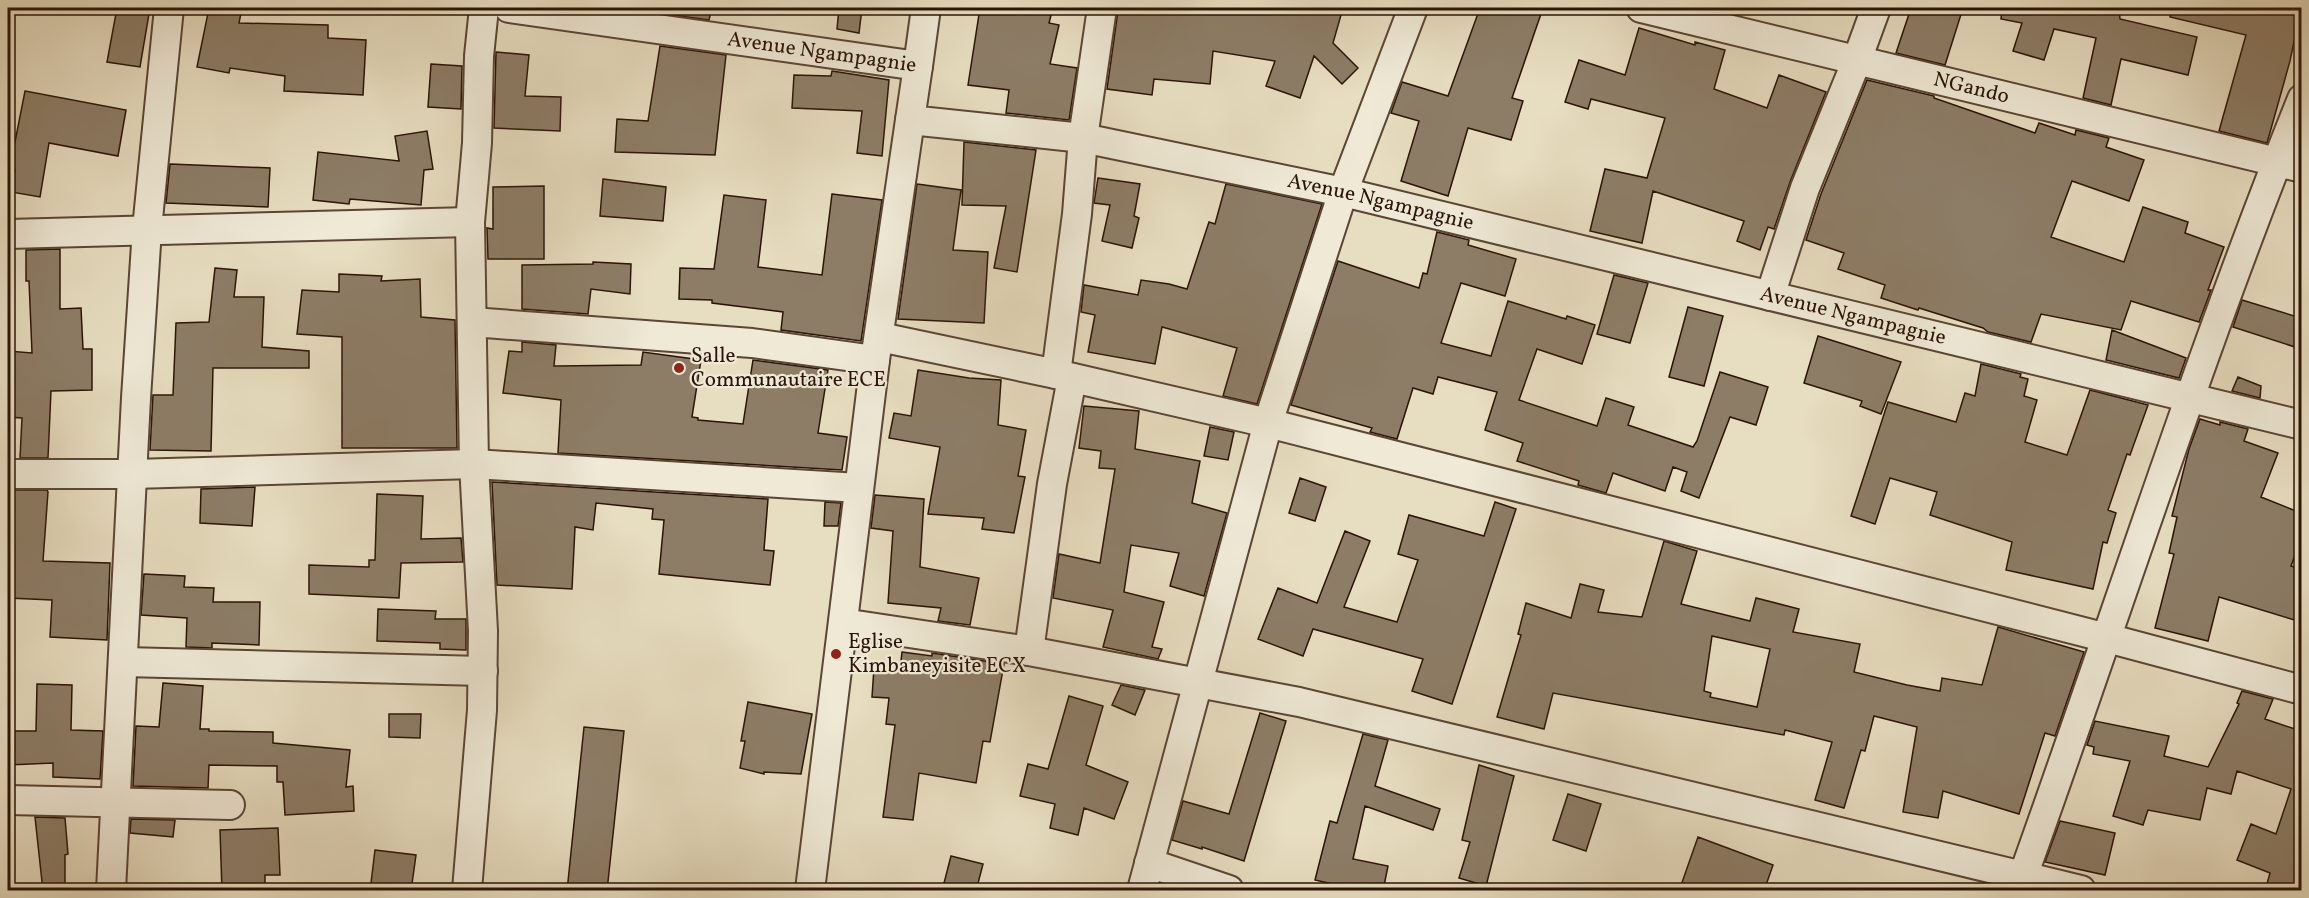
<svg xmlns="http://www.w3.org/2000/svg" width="2309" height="898" font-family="Vollkorn,serif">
	<rect width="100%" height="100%" fill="#e7ddc0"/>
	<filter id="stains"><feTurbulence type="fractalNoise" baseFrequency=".00333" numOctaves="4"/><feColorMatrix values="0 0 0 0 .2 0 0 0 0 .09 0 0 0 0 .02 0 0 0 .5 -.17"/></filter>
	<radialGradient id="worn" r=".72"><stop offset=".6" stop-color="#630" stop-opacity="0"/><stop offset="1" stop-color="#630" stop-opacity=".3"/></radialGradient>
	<path fill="#8d7d67" stroke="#2b1407" stroke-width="1.5" fill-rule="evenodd" d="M117,8h33l-10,59 -33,-5z
		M209,8l32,5 -2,10 89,2v13l38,2 -3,55 -79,-4 1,-15 -55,-8 -1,5 -32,-6z
		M666,8h46l-3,12 -44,-6z
		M839,8h23l-3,25 -22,-4z
		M980,8h73l-4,15 10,2 -9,39 27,4 -8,52 -63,-7 3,-23 -41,-5z
		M1129,8h214l-10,35 25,25 -16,16 -28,-28 -14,42 -34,-12 9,-25 -62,-10 -3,33 -56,-5 -2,16 -45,-6 11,-78 10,1z
		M1480,8h63l-31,90 11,3 -12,39 -43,-12 -20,68 -47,-15 18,-60 -28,-8 11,-31 46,14z
		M1911,8h52l-18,57 -49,-12z
		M2002,8h117l1,11 77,18 -9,38 -67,-16 -10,46 -28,-7 13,-60 -42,-9 -10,31 -31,-9 9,-28 -21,-4z
		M2171,8h130l-11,53 -23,82 -48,-12 27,-96 -76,-18z
		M1639,28l56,17v-3l30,8 -11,39 53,19 12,-33 47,17 -36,90 -16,47 -6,-2 -8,23 -23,-9 7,-20 -91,-30 -11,52 -52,-12 15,-62 42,9 18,-60 -74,-19 -3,10 -23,-7 14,-42 46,15z
		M660,46l66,9 -11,100 -100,-3 2,-33 31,2z
		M496,52l33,3 -4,41 36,1 -1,34 -66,-3z
		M431,64l31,2 -1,43 -33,-2z
		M832,71l57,9 -7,76 -25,-3 5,-42 -70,-3 2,-33 37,1z
		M1867,80l67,16v2l101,35 4,-10 36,12 1,-5 33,8 -3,9 38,13 -15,41 -57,-20 -21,56 73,25 19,-55 45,15 -3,11 39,14 -16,43h3l-12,32 -68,-21 -10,29 -80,-16 -10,28 -43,-10 -5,-4 -64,-20 -1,2 -37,-12 4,-13 -47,-16 6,-16 -38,-13 15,-46z
		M25,91l101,19 -8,46 -69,-13 -9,54 -29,-5 4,-22 -7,-1v-29l7,2z
		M427,131l6,38 -9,1 -3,35 -71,-6 -1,5 -36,-4 5,-48 81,9 -4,-25z
		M964,142l72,8 -19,122 -23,-4 12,-62 -44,-1z
		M170,164l100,4 -2,39 -102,-4z
		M1098,178l42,6 -6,32 5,2 -7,30 -30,-7 8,-36 -16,-2z
		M603,179l63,8 -3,34 -63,-5z
		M917,184l44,6 -8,60 35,2 -4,71 -86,-4z
		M1226,184l96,20 -65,200 -34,-8 14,-48 -75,-21 -7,37 -67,-12 7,-37 -14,-3 3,-27 54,10 3,-15 28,4 18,5 22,-67 6,2z
		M544,186v73h-56l-1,-31 6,1v-42z
		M832,194l50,6 -21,141 -80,-11 2,-18 -71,-9v-3l-33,-1 1,-31 34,1 10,-74 42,5 -8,67 64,8z
		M1437,232l32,8 -1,5 48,14 -11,37 -44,-13 -20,60 50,13 17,-55 58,18 1,-3 28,9 -13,39 -45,-15 -18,51 78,26 9,-28 28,9 -6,18 65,22 4,-6 23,-69 48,15 -12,38 -26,-8 -31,81 -18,-7 6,-19 -14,-5 -8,24 -52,-18 -7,20 -28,-8 1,-4 -62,-20 6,-18 -38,-13 12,-38 -59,-15 -5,17 -20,-6 -16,51 -27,-7 2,-4 -81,-23 47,-144 81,27 4,-15 4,1z
		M60,249v60l21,-1 2,41h9v41l-41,1 -3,67h-28l2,-40 -14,-1v-66l24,2 -3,-72h-3v-31z
		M593,262l38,2 -1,30 -39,-5 -3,25 -66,-5v-44l71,-1z
		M215,268l22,2 -3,27h30l-2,50 47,4v17h-96l-2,83 -61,-1 3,-55h20l3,-72 33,-1z
		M339,274l43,2 -1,5 39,-2 1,38 34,3 2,128h-115v-111l-45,-3 5,-44 37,2z
		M1614,275l34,8 -18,60 -33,-9z
		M2242,300l59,18v31l-68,-22z
		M1688,307l35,9 -19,70 -35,-9z
		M2112,330l74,28 -7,20 -73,-18z
		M1818,336l83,26 -20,52 -21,-8 2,-5 -58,-18z
		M522,342l34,3 -2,21 87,-1 2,-13 58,8 -9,57 6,1v2l45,4 10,-64 75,10 -10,63 29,4 -5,33 -284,-17 3,-53 -58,-7 6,-42 13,1z
		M1981,364l40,10 -1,3 8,2 -4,17 13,4 -12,42 42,13 23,-65 58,15 -18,50 -3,-1 -19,56 8,3 -9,30 -4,-1 -10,47 -87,-19 6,-28 -82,-27 7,-23 -47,-14 -15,46 -24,-8 37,-114 68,20 9,-29 10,3z
		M918,370l51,8 32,2 -3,45 28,5 -8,46 7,1 -11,56 -32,-4 2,-11 -56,-4 12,-67 -51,-9 5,-25 17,3z
		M2238,377l23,9 -1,12 -28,-7z
		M1084,406l55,5 -4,38 65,12 -8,42 35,10 -23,83 -34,-10 9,-33 -48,-8 -7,47 40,10 -12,45 10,2 -4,10 -55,-12 10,-37 -60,-12 6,-44 41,9 15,-94 -16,-1 2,-17 -22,-3z
		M2200,419l20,6v-3l28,7 -4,12 34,12 -17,44 40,16v26l-10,27 10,3v53l-82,-25 -11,44 -53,-13 19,-74 -5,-1 8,-36 -5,-1 17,-67z
		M1210,427l24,5 -6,28 -24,-4z
		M1300,478l26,9 -11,34 -26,-8z
		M492,482l276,17 -4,51 10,1 -4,34 -111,-11 5,-54 -12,-1 1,-10 -57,-6 -3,27 -18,-3 -3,62 -75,-4z
		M255,487l-3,39 -52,-3 1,-34z
		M11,490h36l1,2 -5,69 67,2 -3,77 -57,-3 2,-37 -44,-2v-58z
		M377,494l46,2 -2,43 40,-1 2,24 -62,1 -2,35 -90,-4v-29l60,2v-7h6z
		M875,495l49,4 -4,68 59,11 -9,47 -32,-4 3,-13 -53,-5 5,-72 -22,-3z
		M825,502l16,1 -3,23h-14z
		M1495,502l21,7 -64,195 -40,-13 11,-32 -110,-30 -10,27 -45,-17 20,-51 39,15 28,-72 25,10 -26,66 53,15 21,-62 -20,-6 11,-39 75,21z
		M1664,541l33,10 -16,53 69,17 6,-23 43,11 -6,23 67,12 -6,28 53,13 33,6 2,-13 40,7 16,-58 86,25 -29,84 -10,-3 -26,81 -76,-23 -5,27 -35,-6 14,-85 -43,-11 -9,35 -4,-1 -17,58 -29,-8 17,-58 -47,-12 -1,5 -231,-42 -9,36 -47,-12 24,-82 -3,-1 8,-31 45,15 9,-34 24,6 -6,22 44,5zM1712,636l58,13 -13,58 -47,-10 1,-4 -7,-2z
		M144,574l41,2 -1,11 30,1 -1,14h47l-1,43 -47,-2v5l-26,-1 1,-29 -46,-3z
		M378,609l58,2 -1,8h31v31l-26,-1v-6l-63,-2z
		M902,652l30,4v-3l72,11 -14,78 -7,-1 -7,42 -57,-10 -6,47 -30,-3 12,-92 -9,-1 3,-26 -17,-1 2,-29 26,2z
		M163,683l40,3 -3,43h9v2l64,1v11l77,7 -4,37 7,-1 1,25 -69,4 -2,-33h-6v-16l-68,-1 -1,23 -75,-2 3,-60 23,1z
		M37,684l35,1 -1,45 32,1 -3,48 -47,-2v-14l-45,2v-34h28z
		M1121,685l24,5 -10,25 -23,-10z
		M2242,691l31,8 -8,20 36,12v160h-36l5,-18 -33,-13 14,-36 25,10 15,-45 -54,-18 -6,23 -24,-6 -7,32 -52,-10 -5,15 -30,-9 17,-55 -37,-7 1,-7 -7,-2 8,-24 74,15 -5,20 44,11 31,-63 -2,-1z
		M1069,696l34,10 -17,59 42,17 -14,37 -30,-11 -6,27 -28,-7 5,-24 -35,-8 8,-32 20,5z
		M748,702l64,12 -11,60 -37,-2v2l-24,-6 5,-27h-4z
		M1260,713l26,8 -42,140 -42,-14v2l-30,-9 11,-39 46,13z
		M389,714h32l-1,24 -31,-1z
		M584,727l40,4 -17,160h-40z
		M1363,734l25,6 -13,46 65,23 -7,21 -68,-24 -12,53 35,7 -5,25h-21l-47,-11 15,-59 7,2z
		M1479,765l35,11 -28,110 -27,-8 11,-36 -8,-2z
		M1568,794l33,10 -15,47 -33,-11z
		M35,817l30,1 3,36 -3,1v36h-22z
		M131,819l44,1 -2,17 -43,-4z
		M2060,821l55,12 -10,42 -60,-13z
		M278,828l2,47h-15v16h-43l-2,-61z
		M1698,837l75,28 -9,26h-85z
		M375,850l41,5 -5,36h-41z
		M951,856l32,8 -7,27h-34z"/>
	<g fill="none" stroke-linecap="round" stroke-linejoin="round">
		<defs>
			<g id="street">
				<path id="s1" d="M509,8l409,58 -8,54 173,18 260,54 959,233"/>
				<path id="s2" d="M1641,8l661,160"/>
				<path d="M918,66l8,-58"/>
				<path d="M8,234l462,-12"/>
				<path d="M1770,296l35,-108 52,-128 19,-52"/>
				<path d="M472,322l280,21 123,17"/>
				<path d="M880,337l176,37 212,49 839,215 195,52"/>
				<path d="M1056,374l21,-160 6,-76 19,-130"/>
				<path d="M8,474h125l341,-10 385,24"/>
				<path d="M843,623l186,28 270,51 782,188"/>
				<path d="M1029,651l23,-167 20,-106"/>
				<path d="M124,662l359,9"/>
				<path d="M8,800l222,5"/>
				<path d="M1149,863l80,27"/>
				<path d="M111,890l25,-492 11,-169 22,-221"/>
				<path d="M467,890l15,-180 1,-79 -9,-167 -4,-242 7,-79 2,-87 5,-48"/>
				<path d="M810,890l65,-530 35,-240"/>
				<path d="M1142,890l126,-467 75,-231 70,-184"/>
				<path d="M2018,890c95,-263 179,-531 284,-791"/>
			</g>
		</defs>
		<use href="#street" stroke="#5a4635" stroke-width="32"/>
		<use href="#street" stroke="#efe9d6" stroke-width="28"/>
	</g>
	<g fill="#8f2418" stroke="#efe9d6" stroke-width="2">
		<circle cx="679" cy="368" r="6"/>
		<circle cx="836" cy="654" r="6"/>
	</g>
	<g text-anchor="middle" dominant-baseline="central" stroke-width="4.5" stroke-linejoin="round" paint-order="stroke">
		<g font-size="21" fill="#2b1407" stroke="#efe9d6">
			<text stroke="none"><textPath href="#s1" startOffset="316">Avenue Ngampagnie</textPath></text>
			<text stroke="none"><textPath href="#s2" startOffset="340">NGando</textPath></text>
			<text stroke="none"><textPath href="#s1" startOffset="946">Avenue Ngampagnie</textPath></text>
			<text stroke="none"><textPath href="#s1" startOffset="1432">Avenue Ngampagnie</textPath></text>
		</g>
		<g font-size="21" fill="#2b1407" stroke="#efe9d6" text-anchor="start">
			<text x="691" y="356">Salle<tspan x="691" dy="24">Communautaire ECE</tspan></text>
			<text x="848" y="642">Eglise<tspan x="848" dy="24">Kimbaneyisite ECX</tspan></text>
		</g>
	</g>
	<rect width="2309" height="898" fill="none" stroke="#e7ddc0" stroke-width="30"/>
	<rect x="9" y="9" width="2291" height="880" fill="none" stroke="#2b1407" stroke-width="3"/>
	<rect x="15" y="15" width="2279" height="868" fill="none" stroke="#2b1407" stroke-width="1.5"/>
	<rect width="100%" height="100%" filter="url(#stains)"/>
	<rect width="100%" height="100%" fill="url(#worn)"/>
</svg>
